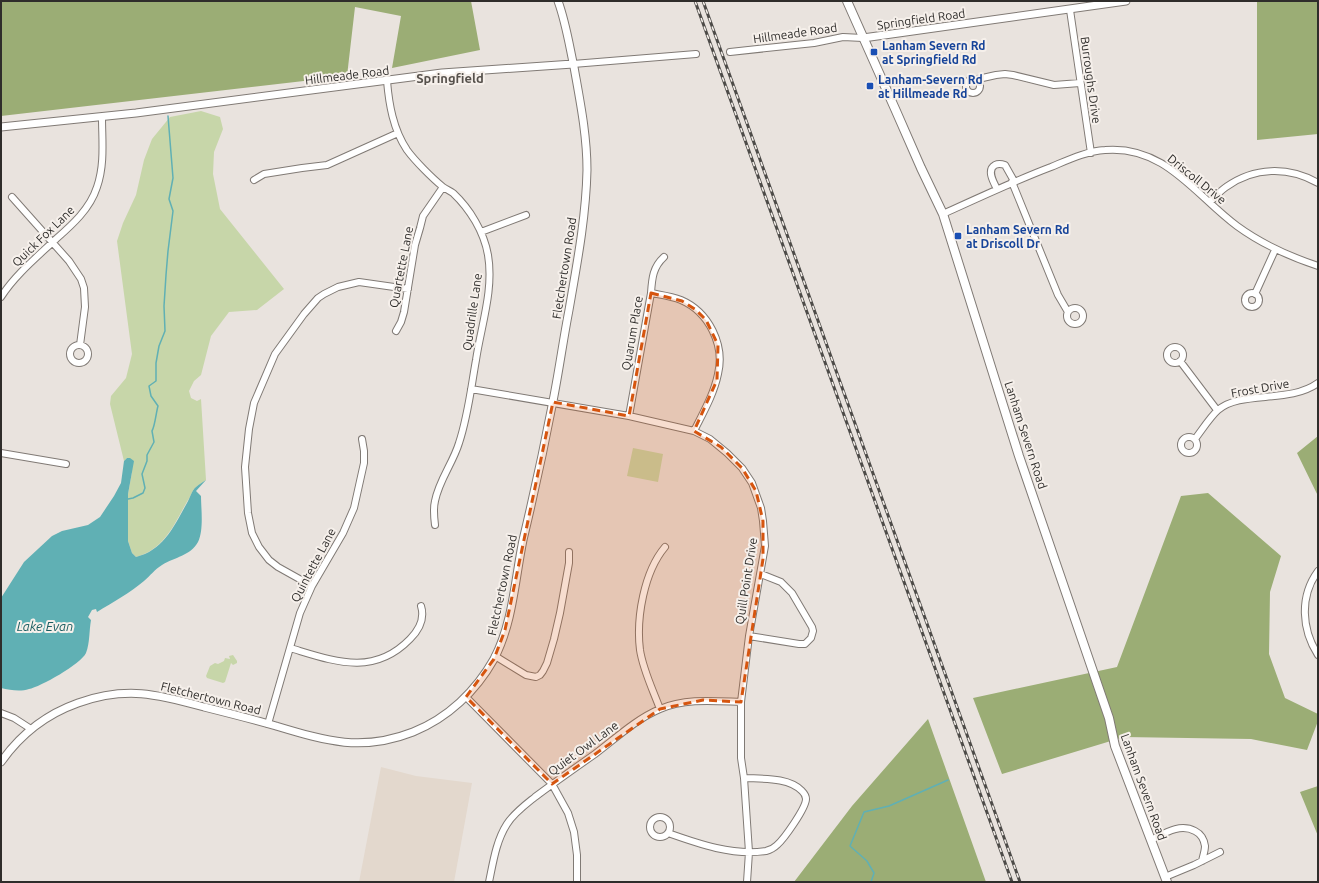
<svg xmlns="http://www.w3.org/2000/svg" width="1319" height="883" font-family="Ubuntu,sans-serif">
	<rect width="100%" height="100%" fill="#e9e3de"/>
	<path fill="#e3d8cd" d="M381,767l35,9 56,7 -18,99h-95z"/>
	<path fill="#c7d6a9" d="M201,111l19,6 3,12 -9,23 -1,22 7,35 64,80 -27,21 -28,2 -18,24 -10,39 -7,6 -5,10 2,7 6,3 4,-2 5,81c-3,2 -7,4 -10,7 -4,3 -5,9 -8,13 -14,24 -23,49 -52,57l-4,-4 -4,-12v-47l4,-22 -5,-14 -3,3 -14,-57 1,-8 15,-18 6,-24 -15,-113 6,-18 13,-28 8,-35 8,-21 18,-22z
		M633,448l30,6 -5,28 -31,-6z
		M233,655l4,6v2l-4,2 -2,-2 -6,19 -2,1 -16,-5 -1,-2 4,-10 5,-3 3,1 6,-3 1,-3 5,1 -1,-3z"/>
	<path fill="#9bad75" d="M1,1h470l9,49 -88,18 9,-52 -46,-9 -8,69 -346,40z
		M1257,1h61v133l-61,6z
		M1318,436v60l-21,-43z
		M1208,493l73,63 -11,36 -1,62 16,44 33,16v7l-11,29 -56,-11 -127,-2 -122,37 -29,-76 144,-31 64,-171z
		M928,719l58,163h-192l58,-76z
		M1318,786v50l-18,-44z"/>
	<path fill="#60b0b4" d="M127,458h3l4,3 -6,33v47l4,12 4,4c28,-7 38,-31 51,-54 3,-5 5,-13 9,-16 3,-3 7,-5 10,-7l-10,11 5,5c0,12 3,34 -3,46 -8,14 -23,15 -36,23 -7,4 -12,11 -18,16 -14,12 -31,21 -47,31l-1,-3 -4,1 -4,7 3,3c-2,11 -1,22 -5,33 -5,11 -46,34 -57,36 -9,3 -19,1 -28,-1v-90l23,-36 28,-26 10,-5 26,-6 12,-8 14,-21 7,-13 3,-22z"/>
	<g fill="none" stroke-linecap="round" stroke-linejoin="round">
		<path stroke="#60b0b4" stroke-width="1.5" d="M128,499l5,-1 10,-5 2,-5 -3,-14 5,-13v-6l7,-13 -2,-11c3,-5 4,-18 6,-25l-7,-10 -2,-10 7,-5v-18l3,-17 6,-15 -1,-25 2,-31 2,-24 5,-40 -4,-12 4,-21 -5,-62
			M871,882l3,-9 -7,-12 -17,-15 14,-34 25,-6 59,-26"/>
		<defs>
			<path id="minor" d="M1070,10l21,143
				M730,52l84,-9 29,-6 20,1
				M573,64l123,-10
				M966 86a7 7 0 1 1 14 0a7 7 0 1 1-14 0Z
				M978,79l18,-4 9,-1 8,1 41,10 26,-2
				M387,81c2,23 6,48 20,69 8,11 25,28 36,37 3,2 7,4 10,6 17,16 31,39 35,62 6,35 -7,71 -12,105 -5,28 -8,56 -17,83 -6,20 -20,37 -24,58 -2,8 -1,16 0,24
				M254,180l10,-6 38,-6 25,-3 71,-32
				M1012,182l46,113 10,17
				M997,189c-3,-6 -11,-19 -2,-24 4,-2 7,-1 10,0l9,16
				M12,197l57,64 12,18 3,9 1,19 -5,38
				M1210,202c5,-5 10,-11 16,-15 28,-20 62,-21 92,-4
				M943,214c35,-16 71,-33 108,-47 17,-7 36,-16 54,-17 60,-5 90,45 132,76 26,19 51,30 81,40
				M481,232l45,-17
				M1245 300a7 7 0 1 1 14 0a7 7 0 1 1-14 0Z
				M651,293c10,2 20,3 30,7 28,12 44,45 37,74 -4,20 -15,39 -24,57
				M1255,294l20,-44
				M1,297c14,-22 36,-40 55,-58 16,-14 34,-30 41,-52 8,-23 5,-47 5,-70
				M1067 316a8 8 0 1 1 16 0a8 8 0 1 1-16 0Z
				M396,331l5,-9 3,-10 11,-67 5,-17 3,-12 20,-29
				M70 354a9 9 0 1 1 18 0a9 9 0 1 1-18 0Z
				M1167 355a8 8 0 1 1 16 0a8 8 0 1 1-16 0Z
				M1180,361l37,49
				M471,389l158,27 65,15 16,8 17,14 15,15 10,15 9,25 2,13 2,25 -16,90 -8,66v56l3,20 5,74 -2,30
				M629,416l22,-123c1,-15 2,-26 13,-36
				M1181 445a8 8 0 1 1 16 0a8 8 0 1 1-16 0Z
				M1195,439c7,-9 15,-22 23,-29 23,-20 71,-6 100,-27
				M1,453l65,11
				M1318,571c-19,26 -16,59 0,84
				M312,586l-34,-19 -9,-7 -10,-13 -7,-14 -4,-20 -3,-46 4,-38 5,-26 21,-49 29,-40 14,-16 6,-4 14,-7 21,-5 49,7
				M749,636l50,8h6l6,-6 2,-7 -1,-4 -20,-34 -11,-11 -20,-8
				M290,648c44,13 83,29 120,-9 9,-9 15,-20 11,-33
				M495,656l31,19 10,2 4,-2 3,-4 4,-8 7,-24 6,-26 9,-50v-11
				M466,697l86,87 16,29 6,19 3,23v27
				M660,709c-7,-19 -17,-39 -20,-59 -4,-32 4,-78 25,-103
				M1,713l13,5 17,11
				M268,724l32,-111 12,-27 31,-53 11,-25 10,-45v-12l-2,-12
				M650 827a10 10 0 1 1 20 0a10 10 0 1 1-20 0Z
				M668,833c31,11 65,23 98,18 4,-1 8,-3 11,-6 7,-6 29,-37 29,-46 0,-2 -2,-6 -4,-8 -13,-14 -40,-12 -58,-13
				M1151,840c14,-7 29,-17 44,-9 6,3 9,8 10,15 0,5 -2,10 -3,15
				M1165,877l29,-12 26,-13
				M489,882c4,-19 7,-41 18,-58 7,-11 18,-19 28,-27 20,-15 40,-29 60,-43 20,-15 41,-35 65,-45 25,-11 54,-8 81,-7"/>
			<path id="tertiary" d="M863,38l263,-37
				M1,127l135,-14 306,-40 131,-9
				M1,762c19,-27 46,-48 77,-59 48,-17 79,-9 126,4 24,6 48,12 72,19 50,15 86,26 137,6 35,-14 63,-41 81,-73 19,-36 21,-80 29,-119 11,-46 21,-92 30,-139 6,-30 10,-60 16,-91 8,-46 17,-93 18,-140 0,-35 -7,-69 -13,-103 -5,-23 -8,-44 -16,-66"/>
			<path id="secondary" d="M847,1l49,110 25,57 22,46 76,242 90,262 6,28 52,136"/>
		</defs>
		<use href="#minor" stroke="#807a75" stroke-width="8"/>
		<use href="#tertiary" stroke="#807a75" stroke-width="9"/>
		<use href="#secondary" stroke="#807a75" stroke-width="10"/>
		<use href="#minor" stroke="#fff" stroke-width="6"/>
		<use href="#tertiary" stroke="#fff" stroke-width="7"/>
		<use href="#secondary" stroke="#fff" stroke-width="8"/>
		<defs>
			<path id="rail" d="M695,1l317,881
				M703,1l317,881"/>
		</defs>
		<use href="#rail" stroke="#4d4b48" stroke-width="3"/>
		<use href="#rail" stroke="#f6f0eb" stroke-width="1.5" stroke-dasharray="4.5" stroke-linecap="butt"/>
	</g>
	<path fill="#d6550f" fill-opacity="0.2" stroke="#d6550f" stroke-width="3" stroke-dasharray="8 5" stroke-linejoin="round" d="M651,293l31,8 14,9 10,10 12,25 -1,35 -23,51 27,16 21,21 14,23 7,30v38l-22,143 -38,-2 -43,9 -108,75 -86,-87 28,-38 11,-29 48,-228 76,14z"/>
	<g fill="#1a4fb4" stroke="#f6f0eb" stroke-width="1.5">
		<rect x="870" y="48" width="8" height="8" rx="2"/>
		<rect x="866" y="82" width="8" height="8" rx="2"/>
		<rect x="954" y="232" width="8" height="8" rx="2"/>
	</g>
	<g text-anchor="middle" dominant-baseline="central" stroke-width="4" stroke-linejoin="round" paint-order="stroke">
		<g font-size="12" fill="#2f2d2b" stroke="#f6f0eb">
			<text transform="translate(921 19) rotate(-8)">Springfield Road</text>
			<text transform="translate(795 33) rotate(-8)">Hillmeade Road</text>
			<text transform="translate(347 75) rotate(-7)">Hillmeade Road</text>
			<text transform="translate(1091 80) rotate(82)">Burroughs Drive</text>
			<text transform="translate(1197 179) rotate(39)">Driscoll Drive</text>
			<text transform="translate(43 236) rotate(-44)">Quick Fox Lane</text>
			<text transform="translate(401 267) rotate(-79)">Quartette Lane</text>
			<text transform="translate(564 268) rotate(-81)">Fletchertown Road</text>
			<text transform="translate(472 312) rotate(-82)">Quadrille Lane</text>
			<text transform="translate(632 333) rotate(-80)">Quarum Place</text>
			<text transform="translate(1260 388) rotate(-10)">Frost Drive</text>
			<text transform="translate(1026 435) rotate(72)">Lanham Severn Road</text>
			<text transform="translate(313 565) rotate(-62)">Quintette Lane</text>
			<text transform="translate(746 581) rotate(-81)">Quill Point Drive</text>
			<text transform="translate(502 585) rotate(-78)">Fletchertown Road</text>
			<text transform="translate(211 698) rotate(14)">Fletchertown Road</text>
			<text transform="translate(583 748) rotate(-36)">Quiet Owl Lane</text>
			<text transform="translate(1144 787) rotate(70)">Lanham Severn Road</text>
		</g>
		<g font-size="12" font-weight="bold" fill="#164399" stroke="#f6f0eb" text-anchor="start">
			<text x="882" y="45">Lanham Severn Rd<tspan x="882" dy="14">at Springfield Rd</tspan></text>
			<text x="878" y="79">Lanham-Severn Rd<tspan x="878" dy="14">at Hillmeade Rd</tspan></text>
			<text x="966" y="229">Lanham Severn Rd<tspan x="966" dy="14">at Driscoll Dr</tspan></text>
		</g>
		<g font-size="13" font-weight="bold" fill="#56514c" stroke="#f6f0eb">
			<text x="450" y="78">Springfield</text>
		</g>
		<g font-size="13" font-style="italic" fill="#1a5d61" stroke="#f6f0eb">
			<text x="45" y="626">Lake Evan</text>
		</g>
	</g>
	<rect width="1319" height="883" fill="none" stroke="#2f2d2b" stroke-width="4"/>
</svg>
